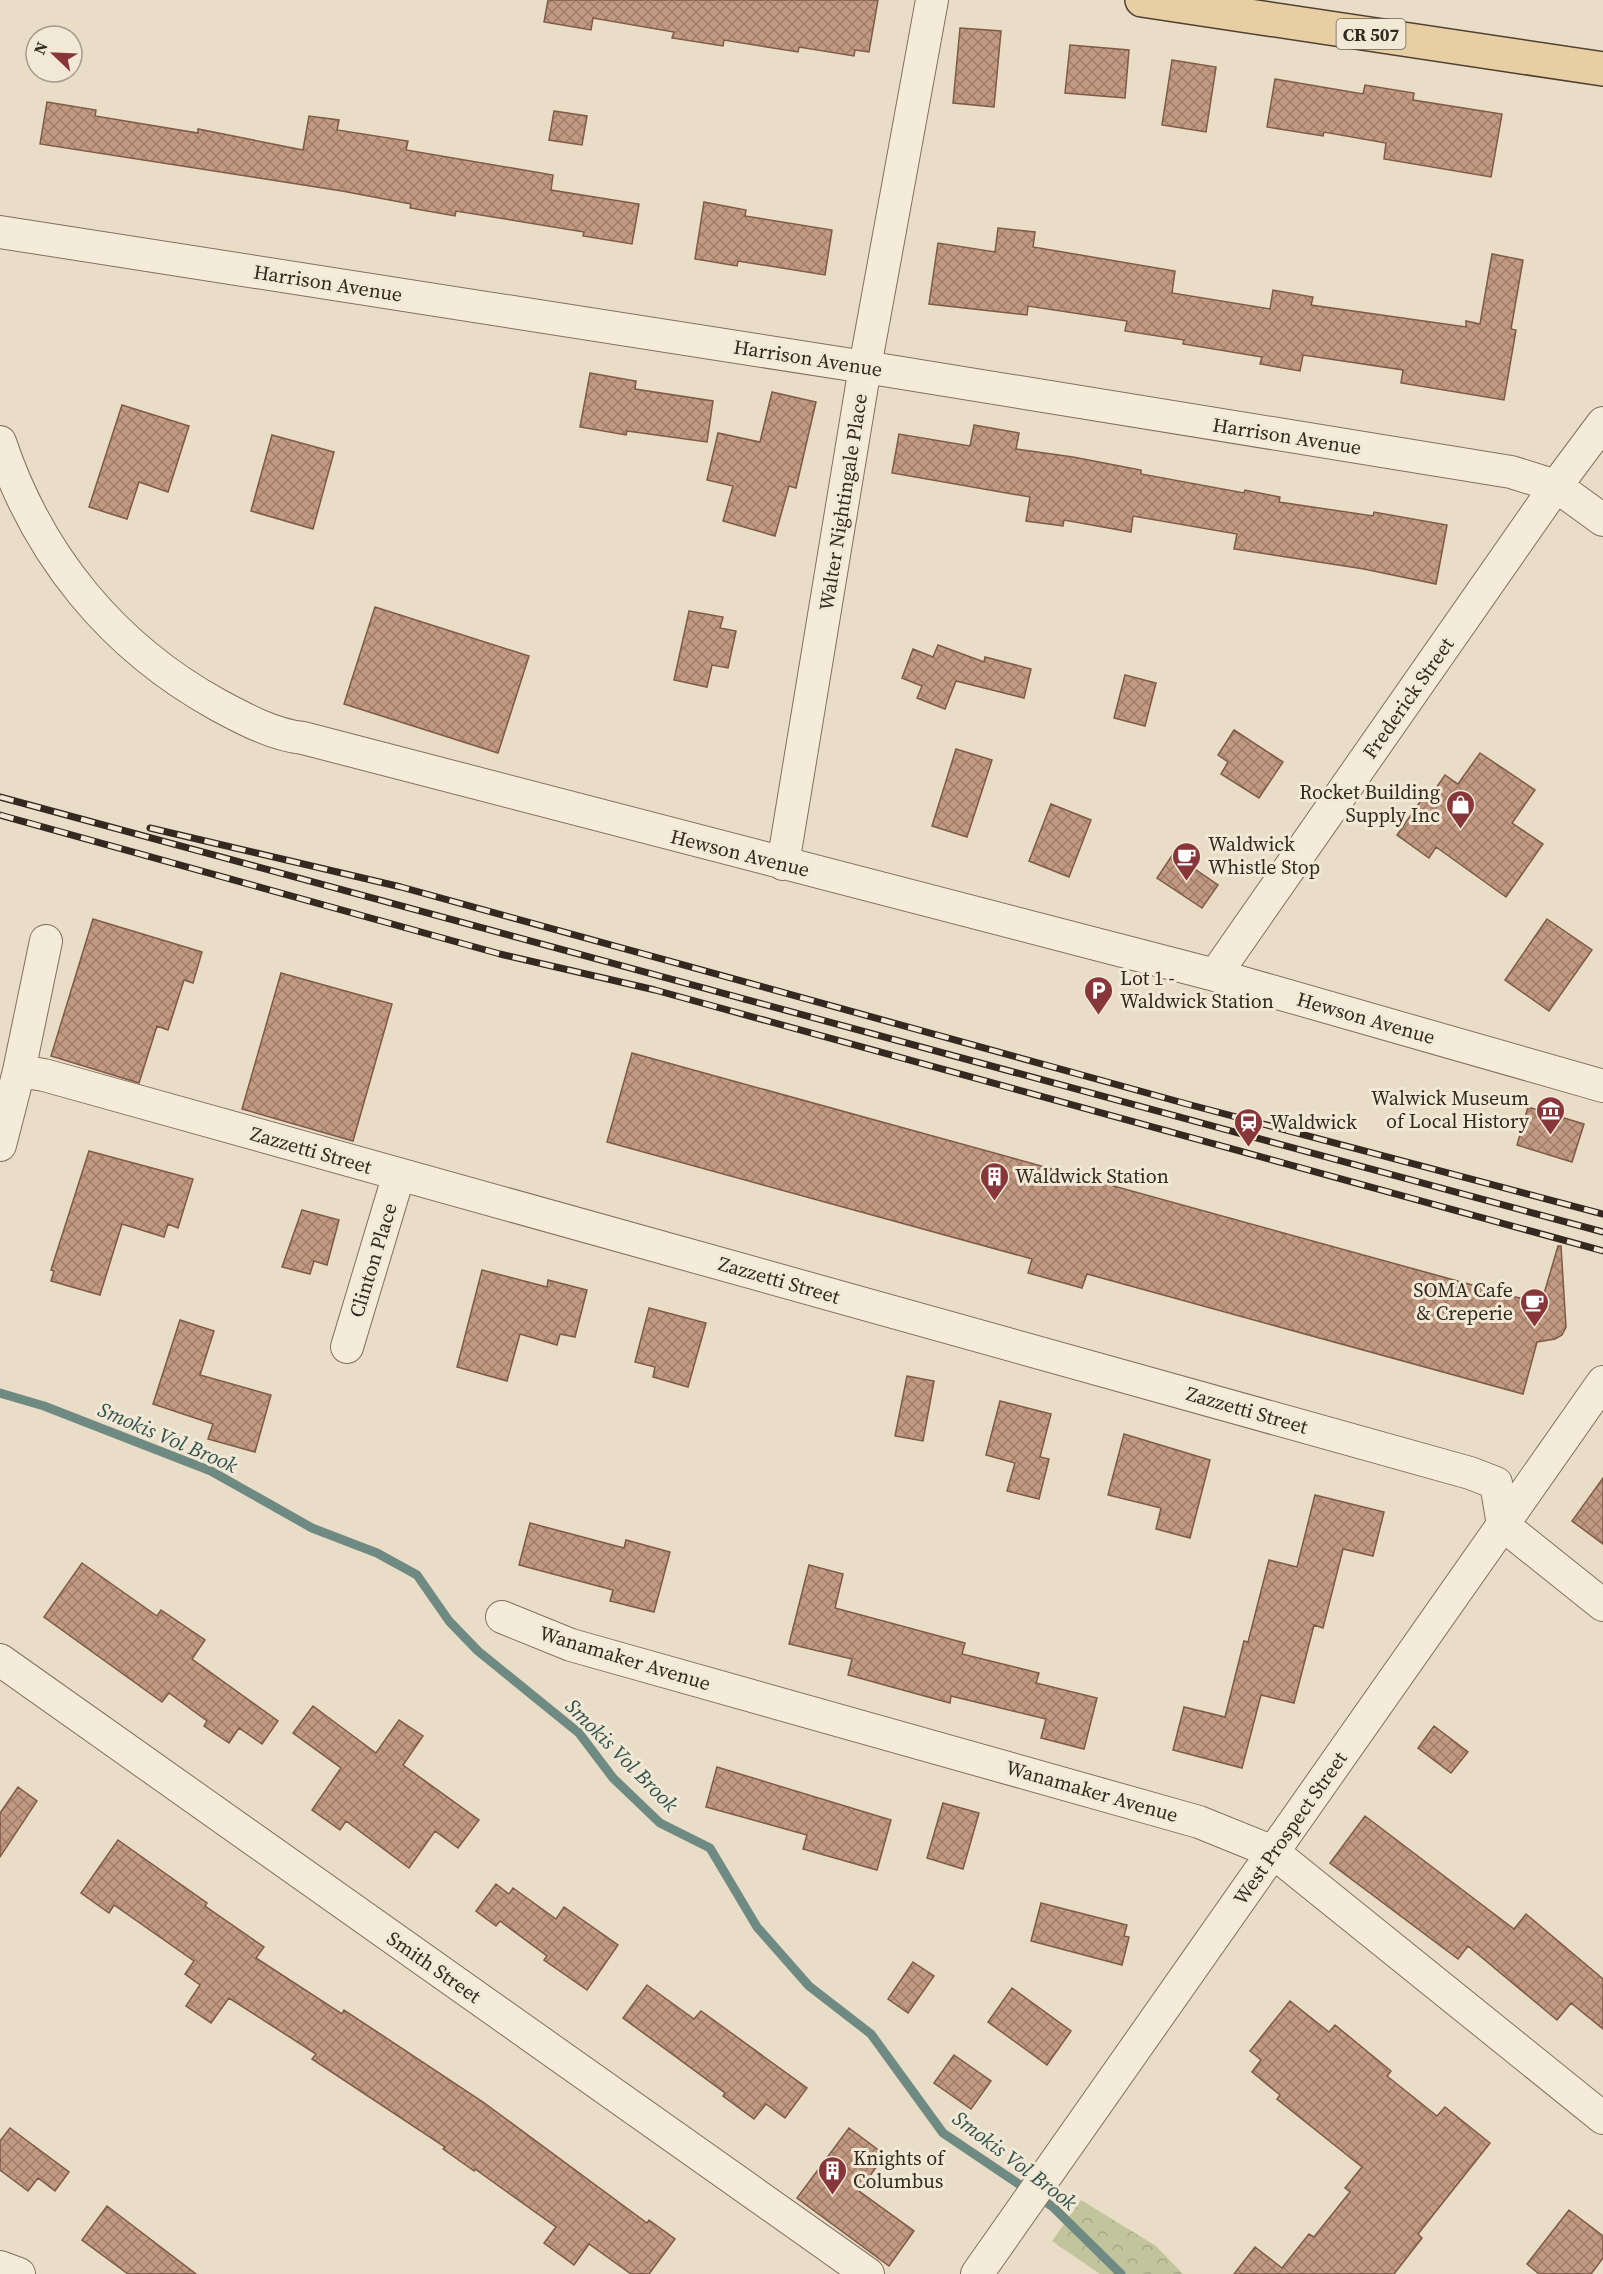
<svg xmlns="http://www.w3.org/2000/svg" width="1603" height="2274" font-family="'Source Serif 4',serif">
	<defs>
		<pattern id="forest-crowns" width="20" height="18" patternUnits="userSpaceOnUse" patternTransform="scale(1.5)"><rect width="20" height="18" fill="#c2c59c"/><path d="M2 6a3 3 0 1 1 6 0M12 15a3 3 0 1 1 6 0" fill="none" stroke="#a7a986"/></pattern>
		<pattern id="building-cross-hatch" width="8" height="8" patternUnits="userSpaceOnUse" patternTransform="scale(1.5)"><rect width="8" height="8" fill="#c29981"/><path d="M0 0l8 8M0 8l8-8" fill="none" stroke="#9e7d69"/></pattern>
	</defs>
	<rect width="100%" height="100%" fill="#e9ddc7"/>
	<path fill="url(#forest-crowns)" d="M1081,2200l75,46 27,28h-83l-48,-33z"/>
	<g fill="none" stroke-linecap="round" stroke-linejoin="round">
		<path stroke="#6f8a82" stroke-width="9" d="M0,1393l44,13 167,65 101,57 65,25 40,22 32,46 29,30 101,82 34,45 47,45 50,25 47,79 52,59 62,48 72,99 110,74 68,67"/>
	</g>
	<path fill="url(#building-cross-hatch)" stroke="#7e5a47" stroke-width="1.5" d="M548,0h330l-9,52 -14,-2 -1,6 -55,-9 -1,5 -74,-12 -1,6 -51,-8 2,-6 -81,-14 -2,12 -47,-8z
		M960,28l41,3 -7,76 -41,-4z
		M1070,45l59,5 -4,48 -60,-5z
		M1172,60l44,7 -10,65 -44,-7z
		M1275,79l88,15 2,-9 49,8 -1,7 89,14 -11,63 -107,-18 2,-16 -62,-11 -1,4 -56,-9z
		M47,102l49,8 -1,6 103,17v-4l105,21 6,-34 30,4 -2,10 71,11 -2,9 147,25 -2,15 88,14 -7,40 -49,-8 1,-4 -128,-21 -1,5 -45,-8 1,-4 -69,-13 -302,-47z
		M554,111l33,5 -5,29 -33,-5z
		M704,202l42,8 -1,6 87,14 -7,45 -87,-14 -1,5 -42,-7z
		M998,228l37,4 -2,15 142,24 -3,22 98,16 3,-19 40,7 -2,8 155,22v-6l14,3 12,-70 31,6 -12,69 5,1 -12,70 -103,-17 2,-13 -100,-15 -3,16 -40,-7 2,-7 -79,-13 1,-4 -59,-9 2,-10 -99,-15 -1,9 -98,-11 9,-61 57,9z
		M590,373l46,8 -1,8 78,12 -6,41 -80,-11 -1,4 -46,-8z
		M772,392l44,10 -20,86 -7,-2 -14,50 -52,-15 10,-35 -26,-6 11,-47 42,9z
		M122,405l67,21 -21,66 -29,-10 -12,37 -38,-12z
		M974,425l45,8 -3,16 57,8 68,13v4l103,19 1,-3 35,7 -1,5 94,14 1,-4 73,13 -11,59 -72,-15 -130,-20 3,-15 -104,-18 -2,16 -67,-12 -1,6 -37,-5 4,-24 -138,-24 7,-39 71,12z
		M272,435l62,17 -21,77 -62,-18z
		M375,607l154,49 -31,97 -154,-49z
		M689,611l34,6 -3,11 16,3 -8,37 -16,-3 -5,22 -33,-7z
		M938,645l46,17 1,-5 46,12 -7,29 -68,-17 -11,28 -28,-11 5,-12 -20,-8 11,-29 20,8z
		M1125,675l31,8 -11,43 -31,-8z
		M1234,730l49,32 -24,36 -38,-24 7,-12 -10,-7z
		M956,749l36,11 -25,77 -35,-11z
		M1480,753l55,37 -23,33 31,21 -37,53 -70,-50 -7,11 -32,-23 32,-46 5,2 11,-16 13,9z
		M1051,804l40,16 -22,57 -40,-16z
		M1173,854l45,31 -16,23 -45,-30z
		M93,919l109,33 -9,31 -9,-3 -16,50 -11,-4 -18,57 -88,-27z
		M1547,919l45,31 -43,61 -44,-31z
		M281,973l111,31 -39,137 -111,-32z
		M632,1053l909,251 17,-58h3l5,81 -4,8 -7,4 -18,3 -14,52 -436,-120 -5,14 -54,-15 4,-14 -425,-117z
		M1528,1107l56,17 -12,38 -55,-17z
		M89,1151l104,28 -15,49 -10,-4 -4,13 -42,-13 -22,71 -49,-14 3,-10 -3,-1z
		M302,1210l37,10 -12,45 -13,-4 -4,13 -28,-7z
		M482,1270l65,17 1,-7 39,10 -12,47 -15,-3 -3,11 -37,-11 -13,47 -50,-14z
		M649,1308l57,15 -18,64 -35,-10 2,-10 -20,-5z
		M180,1320l34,11 -14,44 71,20 -16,57 -47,-13 5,-15 -60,-20z
		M907,1376l27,5 -11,60 -28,-5z
		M1000,1401l51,13 -11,43 9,2 -10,40 -32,-8 8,-28 -29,-8z
		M1124,1434l86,26 -20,78 -34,-9 5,-21 -53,-13z
		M1603,1478v66l-31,-23z
		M1315,1495l69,17 -11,44 -30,-7 -20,79 -9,-3 -20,78 -33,-8 -19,73 -69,-18 11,-43 41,10 19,-76 4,1 21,-82 28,7z
		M530,1523l94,25 2,-8 44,12 -16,60 -44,-11 3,-11 -94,-25z
		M82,1563l75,53 4,-6 44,30 -13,19 86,62 -16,23 -23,-16 -10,15 -25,-17 3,-5 -38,-28 -7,9 -118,-85z
		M809,1565l34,9 -8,34 130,35 -3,11 77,19 -3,10 61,15 -13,51 -43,-11 5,-19 -95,-23 -1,7 -102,-28 4,-16 -63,-15z
		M313,1706l63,47 23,-33 24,16 -20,29 76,55 -21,28 -23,-17 -26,37 -63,-47 -6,9 -28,-20 29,-42 -48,-35z
		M1434,1726l34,26 -17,21 -33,-25z
		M717,1767l174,53 -14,50 -74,-21 4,-14 -101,-28z
		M18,1787l19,14 -37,56v-44z
		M943,1803l36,10 -16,56 -36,-11z
		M1365,1816l149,113 12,-15 77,65v50l-32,-26 -14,17 -89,-74 -10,13 -128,-96z
		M118,1840l89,63 -2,3 59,41 -8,11 86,56 2,-4 139,92 164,121 2,-3 26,19 -26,35h-18l-42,-30 -15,21 -30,-22 12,-16 -81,-58 -1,2 -31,-22 2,-2 -133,-88 4,-5 -87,-56 -18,25 -25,-17 14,-21 -15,-11 9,-13 -80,-56 -5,8 -28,-20z
		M496,1884l13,10 4,-6 43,31 8,-12 54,38 -31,45 -43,-30 3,-4 -47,-35 -4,5 -20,-15z
		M1041,1903l86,22 -3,11 5,1 -7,28 -91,-24z
		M913,1962l21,14 -26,37 -20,-14z
		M647,1985l47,34 7,-8 106,77 -22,30 -19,-14 -12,15 -31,-23 2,-3 -102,-75z
		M1012,1988l59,43 -24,34 -59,-43z
		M1290,2001l39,31 6,-7 56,46 -4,5 50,40 8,-9 45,36 -72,91 4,4 -28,36h-160l21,-27 27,21 27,-34 5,3 36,-45 -5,-4 17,-21 -85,-68 3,-4 -28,-23 9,-12 -11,-9z
		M954,2055l37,26 -20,28 -37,-26z
		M10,2128l59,44 -14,19 -17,-13 -10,13 -28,-21v-29z
		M849,2128l36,27 -26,36 55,40 -25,35 -92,-68z
		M107,2206l89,68h-68l-46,-34z
		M1569,2210l34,26v22l-12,16h-52l-12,-10z"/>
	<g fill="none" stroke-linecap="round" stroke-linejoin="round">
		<defs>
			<path id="minor" d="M0,232l865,135 646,105 45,14 47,34
				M0,442c38,114 113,205 218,263 26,14 56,30 85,33l912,237 388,111
				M783,864l82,-497 67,-367
				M1215,975l341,-489 47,-63
				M19,1071l25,4 1426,398 26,10 7,42
				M0,1145l19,-74 27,-130
				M347,1347l52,-173
				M1503,1525l100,80
				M502,1617l69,28 628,177 74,30 330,266
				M0,1660l868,614
				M0,2267l19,7
				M977,2274l626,-892"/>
			<path id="primary" d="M1142,0l461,69"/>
		</defs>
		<use href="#minor" stroke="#82705e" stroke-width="34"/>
		<use href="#primary" stroke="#503f32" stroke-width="36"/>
		<use href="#minor" stroke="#f4ebd9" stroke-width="32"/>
		<use href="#primary" stroke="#e7cfa3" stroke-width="33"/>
		<defs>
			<path id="rail" d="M0,797l1603,435
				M0,815l500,139 155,36 948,261
				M150,828l251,59 786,217 416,110"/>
		</defs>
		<use href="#rail" stroke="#342920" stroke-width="7"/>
		<use href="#rail" stroke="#f1e8d5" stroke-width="4.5" stroke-dasharray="14" stroke-linecap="butt"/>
	</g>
	<defs>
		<symbol id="shop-pin" viewBox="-11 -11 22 30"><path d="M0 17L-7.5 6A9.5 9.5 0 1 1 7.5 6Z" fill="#89363a" stroke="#f1e8d5"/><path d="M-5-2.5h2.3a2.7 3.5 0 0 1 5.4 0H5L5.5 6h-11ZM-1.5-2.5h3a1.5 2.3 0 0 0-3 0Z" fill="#fff"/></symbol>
		<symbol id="cafe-pin" viewBox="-11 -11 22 30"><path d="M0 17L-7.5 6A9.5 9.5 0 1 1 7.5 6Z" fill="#89363a" stroke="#f1e8d5"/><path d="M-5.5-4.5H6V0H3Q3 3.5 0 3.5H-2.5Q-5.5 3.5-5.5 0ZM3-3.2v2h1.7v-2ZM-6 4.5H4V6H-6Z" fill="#fff"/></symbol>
		<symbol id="parking-pin" viewBox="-11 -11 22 30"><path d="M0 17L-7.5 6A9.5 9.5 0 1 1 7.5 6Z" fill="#89363a" stroke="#f1e8d5"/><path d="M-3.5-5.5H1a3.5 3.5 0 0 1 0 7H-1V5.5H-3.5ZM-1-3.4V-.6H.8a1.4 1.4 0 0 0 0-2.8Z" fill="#fff"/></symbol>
		<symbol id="museum-pin" viewBox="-11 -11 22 30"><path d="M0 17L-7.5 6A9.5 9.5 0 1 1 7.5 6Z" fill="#89363a" stroke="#f1e8d5"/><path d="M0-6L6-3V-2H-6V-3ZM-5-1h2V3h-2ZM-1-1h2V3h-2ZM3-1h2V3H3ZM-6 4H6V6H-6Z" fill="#fff"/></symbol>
		<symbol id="station-pin" viewBox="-11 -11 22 30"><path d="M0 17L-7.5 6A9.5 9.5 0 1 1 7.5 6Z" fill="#89363a" stroke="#f1e8d5"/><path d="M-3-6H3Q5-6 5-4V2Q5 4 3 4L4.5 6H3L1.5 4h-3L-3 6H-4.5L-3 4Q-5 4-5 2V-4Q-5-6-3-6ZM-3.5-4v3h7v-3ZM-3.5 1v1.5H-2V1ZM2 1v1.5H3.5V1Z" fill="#fff"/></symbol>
		<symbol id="building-pin" viewBox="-11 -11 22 30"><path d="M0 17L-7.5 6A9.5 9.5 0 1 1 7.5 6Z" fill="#89363a" stroke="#f1e8d5"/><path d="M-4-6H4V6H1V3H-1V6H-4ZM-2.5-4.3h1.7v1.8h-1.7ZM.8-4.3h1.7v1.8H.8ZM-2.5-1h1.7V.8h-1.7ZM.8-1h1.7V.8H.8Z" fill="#fff"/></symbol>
	</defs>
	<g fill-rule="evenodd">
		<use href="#shop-pin" x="1444" y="788" width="33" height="45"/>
		<use href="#cafe-pin" x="1170" y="840" width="33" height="45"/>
		<use href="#parking-pin" x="1082" y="974" width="33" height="45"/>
		<use href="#museum-pin" x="1534" y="1094" width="33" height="45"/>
		<use href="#station-pin" x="1232" y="1106" width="33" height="45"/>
		<use href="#building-pin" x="978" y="1160" width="33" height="45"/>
		<use href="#cafe-pin" x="1518" y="1286" width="33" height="45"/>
		<use href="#building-pin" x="816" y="2154" width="33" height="45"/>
	</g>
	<g text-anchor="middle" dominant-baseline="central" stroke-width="6" stroke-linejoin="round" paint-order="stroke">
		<rect fill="#f1e8d5" stroke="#6d6256" stroke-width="1.5" x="1336.5" y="19" width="69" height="30" rx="4.5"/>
		<g font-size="18" font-weight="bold" fill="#342920">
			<text x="1371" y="34">CR 507</text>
		</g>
		<g font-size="20" fill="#342920" stroke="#f1e8d5">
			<text transform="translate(328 283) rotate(9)">Harrison Avenue</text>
			<text transform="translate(808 358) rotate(9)">Harrison Avenue</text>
			<text transform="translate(1287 436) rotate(9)">Harrison Avenue</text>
			<text transform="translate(843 502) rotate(-81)">Walter Nightingale Place</text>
			<text transform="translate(1408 698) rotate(-55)">Frederick Street</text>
			<text transform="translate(740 853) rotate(14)">Hewson Avenue</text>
			<text transform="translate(1366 1018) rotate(16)">Hewson Avenue</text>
			<text transform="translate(311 1150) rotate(16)">Zazzetti Street</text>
			<text transform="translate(373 1260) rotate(-73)">Clinton Place</text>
			<text transform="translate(779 1280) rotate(16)">Zazzetti Street</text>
			<text transform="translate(1247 1410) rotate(16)">Zazzetti Street</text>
			<text transform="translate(625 1658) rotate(17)">Wanamaker Avenue</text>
			<text transform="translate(1092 1791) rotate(16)">Wanamaker Avenue</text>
			<text transform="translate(1290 1828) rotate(-55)">West Prospect Street</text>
			<text transform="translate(434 1967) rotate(35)">Smith Street</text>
		</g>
		<g font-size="20" fill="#342920" stroke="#f1e8d5" text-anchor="start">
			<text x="1440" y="792" text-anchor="end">Rocket Building<tspan x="1440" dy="23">Supply Inc</tspan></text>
			<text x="1208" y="844">Waldwick<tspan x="1208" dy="23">Whistle Stop</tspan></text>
			<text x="1120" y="978">Lot 1 -<tspan x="1120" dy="23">Waldwick Station</tspan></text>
			<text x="1529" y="1098" text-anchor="end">Walwick Museum<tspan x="1529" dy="23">of Local History</tspan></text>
			<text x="1270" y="1122">Waldwick</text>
			<text x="1015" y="1176">Waldwick Station</text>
			<text x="1513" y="1290" text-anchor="end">SOMA Cafe<tspan x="1513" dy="23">&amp; Creperie</tspan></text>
			<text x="853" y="2158">Knights of<tspan x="853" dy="23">Columbus</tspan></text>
		</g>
		<g font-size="21" font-style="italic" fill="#31524e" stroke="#f1e8d5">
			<text transform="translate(168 1437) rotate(23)">Smokis Vol Brook</text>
			<text transform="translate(622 1755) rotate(45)">Smokis Vol Brook</text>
			<text transform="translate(1015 2160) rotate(37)">Smokis Vol Brook</text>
		</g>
	</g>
	<g transform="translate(54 54) rotate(293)"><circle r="28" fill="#f1e8d5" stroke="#a59c8d" stroke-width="1.5"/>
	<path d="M0-4.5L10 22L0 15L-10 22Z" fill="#89363a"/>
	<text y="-9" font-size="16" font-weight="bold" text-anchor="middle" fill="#342920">N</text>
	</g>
</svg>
